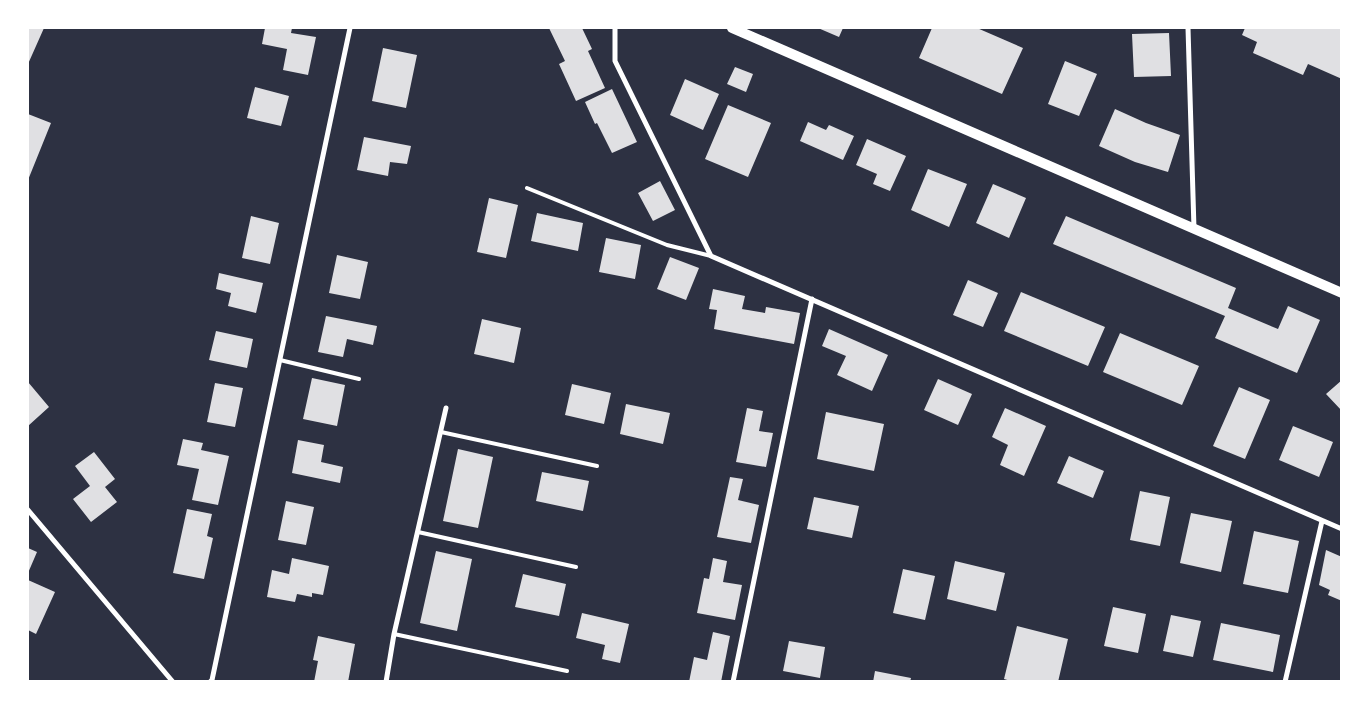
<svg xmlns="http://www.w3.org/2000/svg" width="1369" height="709" font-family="'Sofia Sans Condensed',sans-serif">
	<rect width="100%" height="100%" fill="#2d3142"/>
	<path fill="#e0e0e3" d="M28,28h16l-16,36z
		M265,28h27l-1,5 25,4 -8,38 -25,-5 4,-21 -25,-5z
		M549,28h33l10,21 -4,2 17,37 -29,13 -17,-37 6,-3z
		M818,28h25l-4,9z
		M932,28h45l46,20 -21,46 -83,-36z
		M1245,28h97v51l-34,-15 -5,11 -50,-22 4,-11 -15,-7z
		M1169,33l2,43 -37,1 -2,-43z
		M383,48l34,7 -11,53 -34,-7z
		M1065,61l32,13 -18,42 -31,-12z
		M735,67l18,7 -7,18 -19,-8z
		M685,79l34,15 -16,36 -33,-15z
		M255,87l34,9 -8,30 -34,-8z
		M612,89l25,53 -25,11 -15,-30 -2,1 -10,-22z
		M728,105l43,18 -23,54 -43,-18z
		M1115,109l31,14 34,12 -12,37 -33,-10 -36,-16z
		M28,114l23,9 -23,57z
		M808,122l18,8 3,-5 25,11 -11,24 -43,-19z
		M364,137l47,9 -4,18 -17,-2 -2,14 -31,-6z
		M867,139l39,17 -16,35 -17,-7 4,-10 -21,-9z
		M928,169l39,15 -18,43 -38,-17z
		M660,181l15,29 -22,11 -15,-28z
		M993,184l33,14 -17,40 -33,-15z
		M489,198l29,7 -12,53 -29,-6z
		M537,213l46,10 -5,28 -47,-10z
		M251,216l28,7 -9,41 -28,-6z
		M1066,216l170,72 -8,20 50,21 10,-23 32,14 -23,53 -82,-35 10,-22 -172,-72z
		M606,238l35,7 -6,34 -36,-7z
		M337,255l31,7 -8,37 -31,-6z
		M670,257l29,11 -13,32 -29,-11z
		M219,273l44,10 -7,30 -28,-7 3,-13 -15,-4z
		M968,280l30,13 -15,34 -30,-12z
		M713,289l32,7 -3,13 23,4 1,-6 34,6 -6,31 -80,-15 3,-19 -8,-1z
		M1021,292l84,35 -17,39 -84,-35z
		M326,316l51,10 -4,19 -26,-6 -4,18 -25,-5z
		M482,319l39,9 -7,35 -40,-9z
		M829,329l59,26 -16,36 -35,-16 9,-19 -24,-10z
		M216,331l37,8 -6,29 -38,-8z
		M1120,333l79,33 -17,39 -79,-33z
		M312,378l33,7 -8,41 -34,-7z
		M938,379l34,15 -14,31 -34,-15z
		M1342,380v31l-16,-17z
		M28,382l21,25 -21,19z
		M215,383l28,5 -8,39 -28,-5z
		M572,384l39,9 -7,31 -39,-9z
		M1239,387l31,13 -25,59 -32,-13z
		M626,404l44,9 -7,31 -43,-10z
		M747,408l16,3 -4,20 14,2 -7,34 -30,-5z
		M1005,408l41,18 -22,50 -24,-11 8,-20 -16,-8z
		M826,412l58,12 -10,47 -57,-12z
		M1293,426l40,16 -14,35 -40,-17z
		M183,439l20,4 -2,7 28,6 -11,49 -26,-5 7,-31 -22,-4z
		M298,440l26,5 -3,17 22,5 -3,16 -48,-10z
		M458,449l35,8 -15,71 -35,-7z
		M94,452l21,27 -10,8 12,15 -26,20 -18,-23 17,-13 -15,-20z
		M1069,456l35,15 -11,27 -36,-15z
		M542,472l47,9 -6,30 -47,-10z
		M730,477l13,2 -5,21 21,5 -8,38 -34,-6z
		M1140,491l30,6 -10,49 -30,-6z
		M814,497l45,9 -7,32 -45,-9z
		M286,501l28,6 -8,38 -28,-5z
		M187,509l25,5 -5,22 6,2 -9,41 -31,-6z
		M1191,513l41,8 -11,51 -41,-9z
		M1254,531l45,10 -11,52 -45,-9z
		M28,548l9,4 -9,21z
		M1326,550l16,7v44l-14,-6 2,-5 -11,-5z
		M436,551l36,8 -15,72 -37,-8z
		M292,558l37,8 -6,29 -11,-2v4l-15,-3 -2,8 -28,-5 5,-27 17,4z
		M713,558l14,3 -4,21 19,3 -7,35 -38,-7 7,-35 5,1z
		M955,561l50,12 -9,38 -49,-12z
		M903,569l32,7 -10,44 -32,-7z
		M523,574l43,10 -7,32 -44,-9z
		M28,580l27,12 -19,42 -8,-4z
		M1113,607l33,7 -8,39 -34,-7z
		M582,613l47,11 -9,39 -18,-4 3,-14 -29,-7z
		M1171,615l30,6 -8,36 -30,-6z
		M1221,623l59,12 -7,37 -60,-12z
		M1017,626l51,13 -10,43h-44l-10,-3z
		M713,632l17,4 -9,46h-32l5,-25 13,3z
		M318,636l37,8 -7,38h-34l4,-21 -5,-1z
		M789,641l36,6 -5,31 -37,-7z
		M875,671l36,7 -1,4h-37z"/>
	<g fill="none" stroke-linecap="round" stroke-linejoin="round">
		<path stroke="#fff" stroke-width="4" d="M527,188l140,57 44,11
			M280,360l79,19
			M441,432l156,34
			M418,532l158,35
			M394,634l173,37"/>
		<path stroke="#fff" stroke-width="5" d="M615,28v33l96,195 631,273
			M1188,28l6,201
			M28,510l145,172
			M210,682l2,-2 138,-652
			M386,682l8,-48 52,-226
			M733,682l79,-383
			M1285,682l37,-161"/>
		<path stroke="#fff" stroke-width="10" d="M732,28l610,265"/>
	</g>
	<rect width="1369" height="709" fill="none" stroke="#ffffff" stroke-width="58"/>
</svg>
